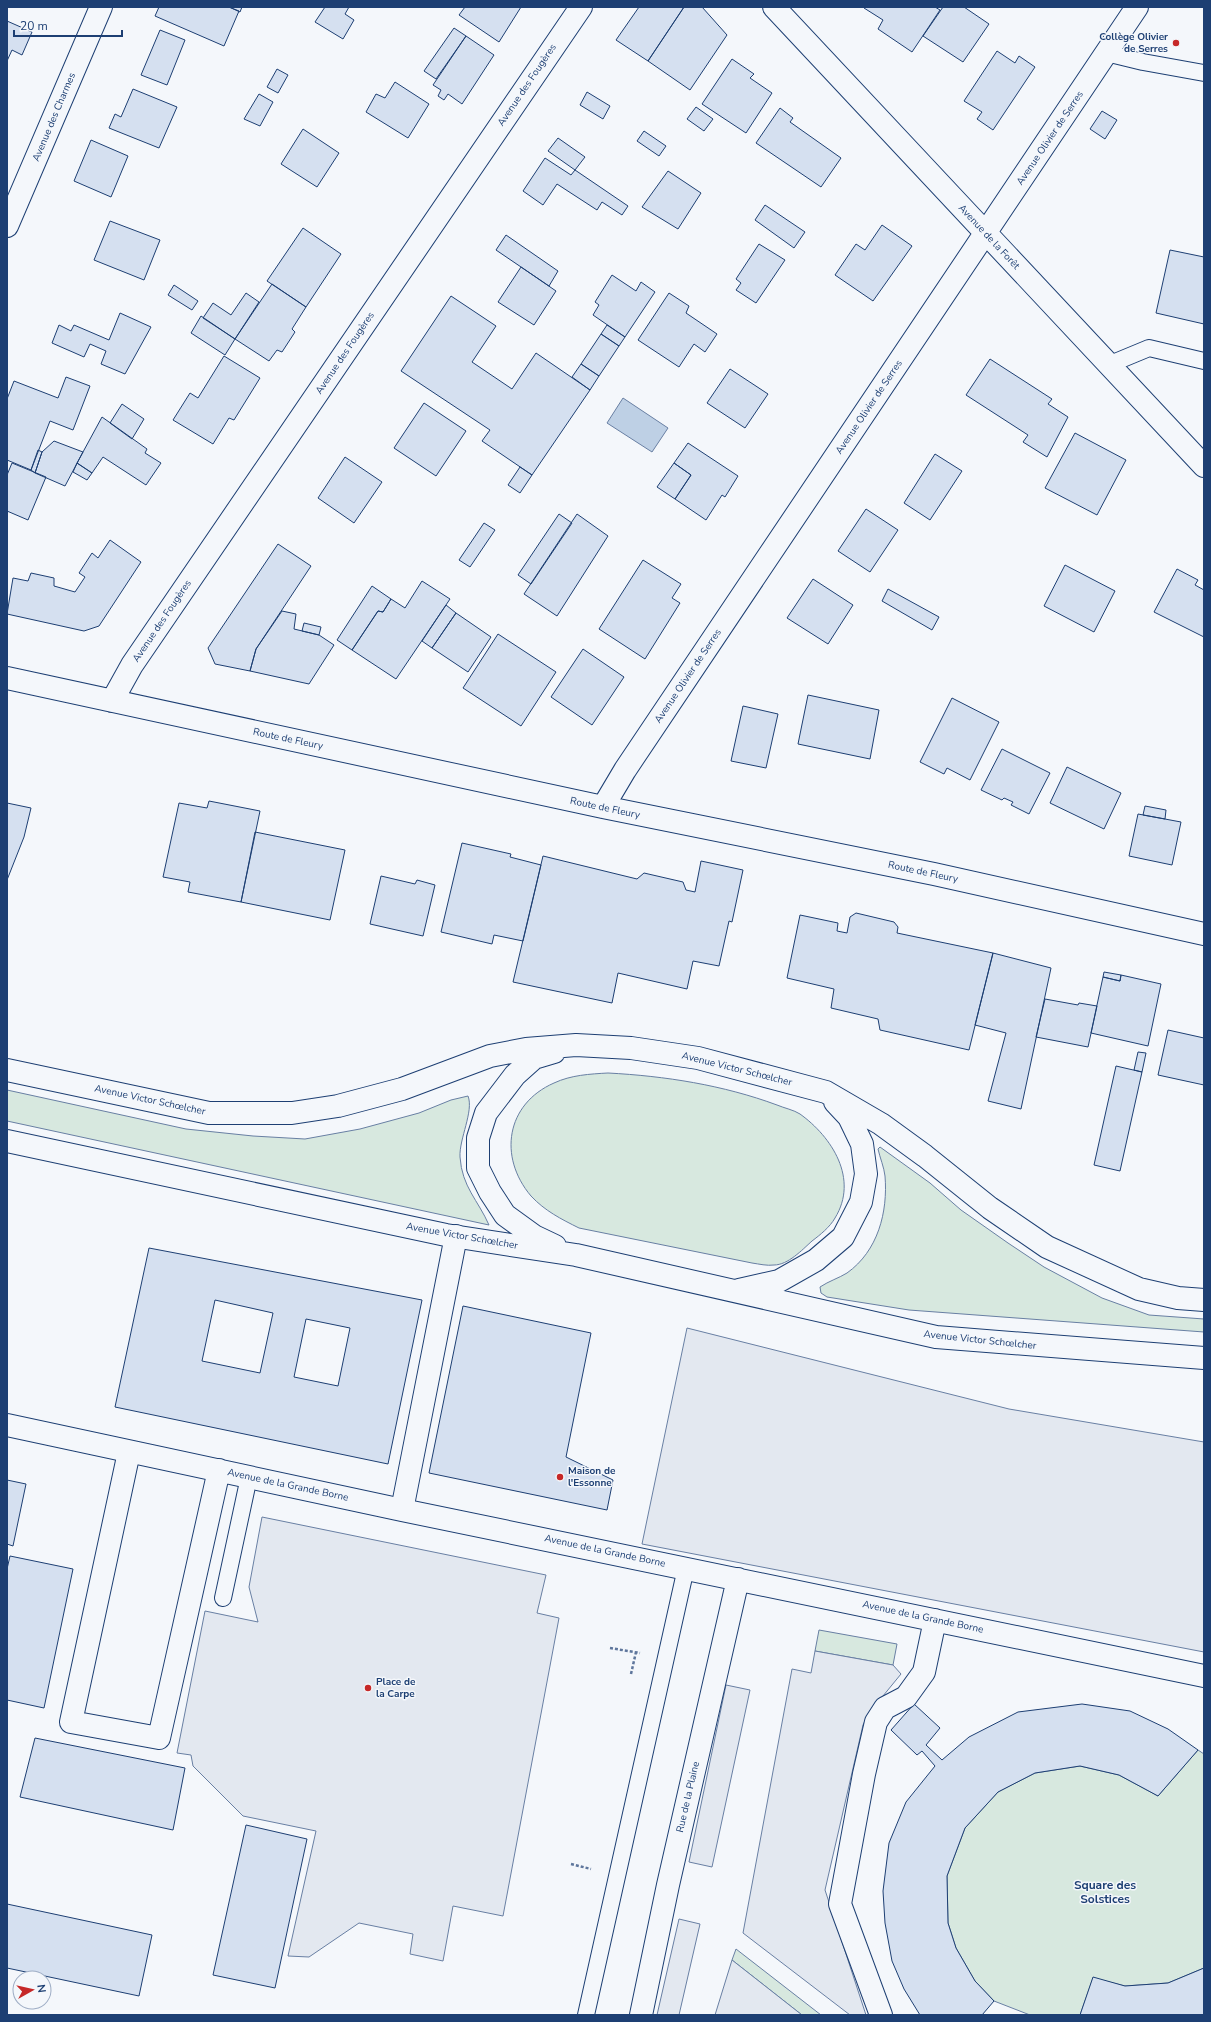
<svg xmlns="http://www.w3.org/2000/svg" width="1211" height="2022" font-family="'Nunito Sans',sans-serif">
	<rect width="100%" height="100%" fill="#f4f7fb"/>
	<path fill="#d7e8df" stroke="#687fa3" d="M608,1073c57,3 115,12 169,32 7,3 17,5 23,9 32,23 59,65 35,104 -5,9 -15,17 -23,23 -10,9 -24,24 -38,24 -7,1 -15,-1 -22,-2l-173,-35c-18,-9 -34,-17 -48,-32 -33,-39 -25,-92 23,-113 17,-8 36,-9 54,-10z
		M7,1090l179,39 67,7 52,3 55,-10 59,-16 32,-13 17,-4c6,15 -9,43 -8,61 2,30 18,43 29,68l-482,-104z
		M880,1147l50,36 31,27 47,33 36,24 58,31 47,17 55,4v13l-295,-22 -82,-13 -6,-4 -1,-6c9,-6 19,-9 27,-14 31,-22 41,-61 38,-97 -1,-9 -5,-18 -7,-27z
		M819,1630l78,14 -4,21 -78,-14z
		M1198,1750l6,4v214l-36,15 -43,3 -32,-8 -13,37h-50l-36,-14 -19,-20 -19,-33 -8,-25 -1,-47 18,-48 33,-36 37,-19 45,-7 39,9 39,21z
		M736,1949l85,66h-19l-70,-55z"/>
	<path fill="#e3e8f0" stroke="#687fa3" d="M687,1328l322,81 195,33v210l-562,-108z
		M262,1517l284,58 -9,38 22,5 -56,298 -50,-10 -10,55 -33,-7 3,-20 -54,-11 -50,34 -21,-1 28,-125 -73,-15 -50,-50 -2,-11 -14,-2 28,-142 53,11 -9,-35z
		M815,1651l78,14 8,9 -32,39 -6,12 -38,165 41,125h-16l-107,-82 49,-264 19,4z
		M726,1685l24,5 -38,177 -23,-5z
		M679,1919l21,5 -21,91h-22z
		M732,1960l70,55h-87z"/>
	<path fill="#bed0e5" stroke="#687fa3" d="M623,398l45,30 -16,24 -45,-29z"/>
	<path fill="#d5e0f0" stroke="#1d3f73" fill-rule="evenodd" d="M159,7h70l10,4 -15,35 -69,-30z
		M229,7h13l-2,5z
		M325,7h24l-4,7 9,6 -11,19 -28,-17z
		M465,7h56l-22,35 -40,-27z
		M639,7h45l-36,54 -32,-21z
		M684,7h18l25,28 -37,55 -42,-29z
		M865,7h70l5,3 -28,42 -34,-23 5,-9 -19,-12z
		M943,7h21l25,17 -26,38 -40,-26z
		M7,21l25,11 -10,23 -10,-5 -5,11z
		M454,28l12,8 -30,43 -12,-8z
		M160,30l25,10 -18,45 -26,-10z
		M466,36l28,19 -32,49 -14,-10 -4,6 -6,-4 3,-6 -8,-5z
		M997,51l18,12 4,-7 16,11 -42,63 -16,-11 5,-7 -18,-11z
		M732,59l22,15 -4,4 22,15 -26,40 -44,-29z
		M277,69l11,6 -10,18 -11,-6z
		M395,82l34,22 -21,34 -42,-26 10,-18 9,4z
		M133,89l44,18 -18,41 -50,-20 6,-14 6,3z
		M587,92l23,14 -7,13 -23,-14z
		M259,94l14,8 -13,24 -16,-7z
		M696,107l17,12 -9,12 -17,-12z
		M780,108l13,10 -3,4 51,36 -20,29 -65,-44z
		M1102,111l15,9 -12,19 -15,-10z
		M303,129l36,24 -22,34 -36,-23z
		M644,131l22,15 -7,10 -22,-15z
		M558,138l27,19 -10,13 -27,-19z
		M91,140l37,16 -17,41 -37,-16z
		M545,158l26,17 4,-5 53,36 -6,9 -20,-13 -5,8 -40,-26 -14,21 -20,-14z
		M668,171l33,22 -23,36 -36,-22z
		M765,205l40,27 -11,16 -39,-28z
		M110,221l50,19 -16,40 -50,-20z
		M882,225l30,21 -39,55 -38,-26 21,-31 9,6z
		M303,228l38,26 -35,53 -39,-26z
		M506,235l52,36 -9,15 -53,-36z
		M759,244l26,16 -29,43 -20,-13 5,-7 -5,-4z
		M1170,250l34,7v67l-48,-11z
		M521,267l35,24 -22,34 -36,-23z
		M612,275l24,16 5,-9 14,10 -30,45 -32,-22 6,-10 -4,-3z
		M272,284l34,23 -14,22 3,3 -13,20 -5,-2 -8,11 -34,-22z
		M174,285l24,16 -6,9 -24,-15z
		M246,293l13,9 -24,37 -32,-21 10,-15 18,12z
		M669,293l20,13 -3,7 31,21 -12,18 -11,-8 -15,23 -41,-27z
		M451,296l45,30 -24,36 40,27 24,-36 54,37 -58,85 -50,-34 8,-11 -89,-59z
		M120,313l31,14 -26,47 -24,-10 5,-13 -16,-7 -6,13 -32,-14 7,-18 12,6 3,-6 35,15z
		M201,316l34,23 -10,16 -34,-22z
		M607,325l18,12 -6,9 -18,-12z
		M601,334l18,12 -20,30 -18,-12z
		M224,356l36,22 -26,42 -5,-2 -16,26 -40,-24 17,-27 8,5z
		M990,359l62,40 -4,5 20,13 -21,40 -24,-15 5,-7 -62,-40z
		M581,364l18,12 -9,14 -18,-13z
		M730,369l38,25 -23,34 -38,-25z
		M66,377l24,9 -17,44 -23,-9 -19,49 -24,-10v-61l7,-18 44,17z
		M424,403l42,28 -30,45 -42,-28z
		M122,404l22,15 -12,20 -22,-16z
		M102,417l45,32 -2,4 16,10 -15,22 -43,-28 -11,16 -15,-10z
		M1075,433l51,27 -29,55 -52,-27z
		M54,441l29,11 -18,34 -30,-13 7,-21z
		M688,443l50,33 -13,21 -3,-2 -16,25 -31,-21 16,-24 -17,-12z
		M38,450l4,2 -7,21 -4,-3z
		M935,454l27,17 -32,49 -26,-17z
		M345,457l37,25 -28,41 -36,-25z
		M12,463l34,14 -18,43 -21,-9v-36z
		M77,463l15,10 -5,7 -14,-8z
		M674,463l17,12 -16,24 -18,-12z
		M520,467l12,8 -12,18 -12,-8z
		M866,509l32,21 -28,42 -32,-21z
		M559,514l13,9 -41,61 -13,-9z
		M577,514l31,22 -51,80 -33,-22z
		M484,523l11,7 -25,37 -11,-7z
		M110,540l31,22 -42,64 -15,5 -77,-17 6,-36 15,3 3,-8 23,5v8l21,6 10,-15 -6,-4 13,-20 6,5z
		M278,544l33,22 -55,83 -6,22 -35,-7 -7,-16z
		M643,560l38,24 -9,14 8,5 -35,56 -46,-30z
		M1065,565l50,26 -21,41 -50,-26z
		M1177,569l21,11 -3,5 9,5v47l-50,-25z
		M813,579l40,26 -25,39 -41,-26z
		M422,581l28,18 -54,80 -44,-29 26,-39 5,1 8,-13 14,9z
		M372,586l19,13 -8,13 -5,-1 -26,39 -15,-10z
		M888,589l51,28 -7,13 -50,-29z
		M446,605l10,8 -24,35 -10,-7z
		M282,611l14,3 -2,15 25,6 15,10 -25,39 -59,-13 6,-22z
		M456,613l35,24 -23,35 -36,-24z
		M304,623l17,4 -2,8 -17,-4z
		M498,634l58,38 -35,54 -58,-38z
		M583,649l41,28 -32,48 -41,-28z
		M808,695l71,15 -9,49 -72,-15z
		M952,698l47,24 -29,58 -23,-12 -3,6 -24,-12z
		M743,706l35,8 -12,54 -35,-7z
		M1002,749l48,24 -21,41 -18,-9 2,-3 -9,-4 -2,2 -21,-10z
		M1067,767l54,26 -17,36 -54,-26z
		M209,801l51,10 -19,91 -53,-10 2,-10 -27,-5 16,-74 28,5z
		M7,803l24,5 -7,29 -17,43z
		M1145,806l21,4 -1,9 -22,-4z
		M1138,814l43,8 -9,43 -43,-9z
		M255,832l90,18 -15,70 -89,-18z
		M462,843l49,11 -1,3 31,8 -18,76 -29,-6 -2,9 -51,-12z
		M543,856l94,23 7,-6 39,9 3,8 9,2 6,-31 42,9 -11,52 -3,-1 -10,45 -26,-5 -6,28 -69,-16 -6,30 -99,-21z
		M381,876l34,8 2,-4 18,5 -12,51 -53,-12z
		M856,913l38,9 4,5 -1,6 96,20 -24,97 -89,-20 -2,-11 -47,-11 3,-19 -47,-11 13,-63 38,8 -1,8 10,2 3,-16z
		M993,953l58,15 -30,141 -33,-8 18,-68 -31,-8z
		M1104,972l17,3 -1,6 -17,-4z
		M1121,975l40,9 -13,62 -57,-13 12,-56 17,4z
		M1045,999l33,6 1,-2 18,3 -9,41 -52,-10z
		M1168,1030l36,8v47l-46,-10z
		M1138,1052l8,1 -4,19 -8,-2z
		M1116,1066l26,6 -22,99 -26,-6z
		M149,1248l273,52 -34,164 -273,-57zM215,1300l58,13 -13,60 -58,-12zM306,1319l44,9 -12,58 -44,-9z
		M463,1306l128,27 -25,124 47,23 -6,30 -178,-37z
		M7,1480l19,4 -13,62 -6,-2z
		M10,1556l63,13 -29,139 -37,-8v-131z
		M914,1704l26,24 -14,17 16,15 27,-23 49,-25 64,-8 48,7 38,18 30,21 -40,46 -39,-21 -39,-9 -45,7 -37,19 -33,36 -18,48 1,47 8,25 19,33 19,20 -12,14h-62l-16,-26 -12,-28 -7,-38 -2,-32 6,-48 17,-41 29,-36 -13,-15 -5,4 -26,-25z
		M35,1738l150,30 -12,62 -153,-33z
		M246,1825l61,14 -32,149 -62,-13z
		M7,1904l145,31 -13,61 -132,-28z
		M1204,1968v47h-124l13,-38 32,9 43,-3z"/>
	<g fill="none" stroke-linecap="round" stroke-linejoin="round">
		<defs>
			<path id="lane" d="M1106,53l37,9 61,11
				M1108,365l41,-17 55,13
				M223,1598l26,-121
				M586,2015l100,-447"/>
			<path id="street" d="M774,7l430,459
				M7,226l94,-219
				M7,678l596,129 331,67 270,60
				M112,701l20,-36 449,-658
				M603,807l22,-37 512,-763
				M7,1425l395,85 802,166
				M129,1452l-58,270 88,16 60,-268
				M402,1510l54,-274
				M641,2015l27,-130 70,-306
				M881,2015l-41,-111 24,-130 12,-52 9,-14 21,-11 18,-25 11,-52"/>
			<path id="primary" d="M554,1052l-20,6 -19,17 -29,38 -8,25v30l12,24 15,23 29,21 21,10
				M7,1070l202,43h83l46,-7 64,-17 88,-33 36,-7 50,-4 55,3 67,10 128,34 55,32 44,32 65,52 57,39 92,42 39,9 26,2
				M7,1141l439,94 130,20 360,82 268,21
				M739,1290l40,-9 37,-21 27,-23 18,-35 5,-28 -4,-30 -13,-27 -14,-15"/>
		</defs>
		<use href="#lane" stroke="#1d3f73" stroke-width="18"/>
		<use href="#street" stroke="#1d3f73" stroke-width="24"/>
		<use href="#primary" stroke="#1d3f73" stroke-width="24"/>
		<path stroke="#5e769c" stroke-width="2.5" stroke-dasharray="3 2" stroke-linecap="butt" d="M610,1648l30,5
			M631,1674l5,-22
			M571,1864l20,5"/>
		<use href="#lane" stroke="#f4f7fb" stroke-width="16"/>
		<use href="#street" stroke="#f4f7fb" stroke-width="22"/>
		<use href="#primary" stroke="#f4f7fb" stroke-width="22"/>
	</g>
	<g fill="#c62828" stroke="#f4f7fb" stroke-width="1.5">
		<circle cx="1176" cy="43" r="4"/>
		<circle cx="560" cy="1477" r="4"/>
		<circle cx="368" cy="1688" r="4"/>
	</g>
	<g text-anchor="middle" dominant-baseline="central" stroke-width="3" stroke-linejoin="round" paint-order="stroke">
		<g font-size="10" font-weight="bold" fill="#1d3f73" stroke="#f4f7fb" text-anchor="start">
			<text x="1168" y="37" text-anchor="end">Collège Olivier<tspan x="1168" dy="12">de Serres</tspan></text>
			<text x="568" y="1471">Maison de<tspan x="568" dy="12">l'Essonne</tspan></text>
			<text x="376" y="1682">Place de<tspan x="376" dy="12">la Carpe</tspan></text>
		</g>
		<g font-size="10" fill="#1d3f73" stroke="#f4f7fb">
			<text transform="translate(527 85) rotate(-56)">Avenue des Fougères</text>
			<text transform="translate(54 117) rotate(-67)">Avenue des Charmes</text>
			<text transform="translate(1050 138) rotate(-56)">Avenue Olivier de Serres</text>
			<text transform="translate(989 237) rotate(47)">Avenue de la Forêt</text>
			<text transform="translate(345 353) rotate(-56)">Avenue des Fougères</text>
			<text transform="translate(869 407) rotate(-56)">Avenue Olivier de Serres</text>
			<text transform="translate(162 621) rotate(-56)">Avenue des Fougères</text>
			<text transform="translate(688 676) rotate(-56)">Avenue Olivier de Serres</text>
			<text transform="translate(288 739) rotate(12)">Route de Fleury</text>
			<text transform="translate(605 808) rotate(12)">Route de Fleury</text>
			<text transform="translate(923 872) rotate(12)">Route de Fleury</text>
			<text transform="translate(737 1069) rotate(14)">Avenue Victor Schœlcher</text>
			<text transform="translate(150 1100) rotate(12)">Avenue Victor Schœlcher</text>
			<text transform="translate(462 1236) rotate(10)">Avenue Victor Schœlcher</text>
			<text transform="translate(980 1340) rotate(6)">Avenue Victor Schœlcher</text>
			<text transform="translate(288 1485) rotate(12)">Avenue de la Grande Borne</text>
			<text transform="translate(605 1551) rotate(12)">Avenue de la Grande Borne</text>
			<text transform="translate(923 1617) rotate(12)">Avenue de la Grande Borne</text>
			<text transform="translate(688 1797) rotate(-77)">Rue de la Plaine</text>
		</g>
		<g font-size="12" font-weight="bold" fill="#1d3f73" stroke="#f4f7fb">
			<text x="1105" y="1885">Square des<tspan x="1105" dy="14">Solstices</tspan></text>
		</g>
	</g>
	<rect width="1211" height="2022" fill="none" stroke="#1d3f73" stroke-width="16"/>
	<g transform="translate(32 1990) rotate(82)"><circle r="19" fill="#f4f7fb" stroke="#9eadc5"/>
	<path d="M0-3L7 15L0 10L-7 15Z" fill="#c62828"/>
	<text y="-6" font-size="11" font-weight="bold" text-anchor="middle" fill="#1d3f73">N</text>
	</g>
	<path d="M14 30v6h108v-6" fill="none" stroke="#1d3f73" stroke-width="2"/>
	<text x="20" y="30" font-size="12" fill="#1d3f73" stroke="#f4f7fb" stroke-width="3" paint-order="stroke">20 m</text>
</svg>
